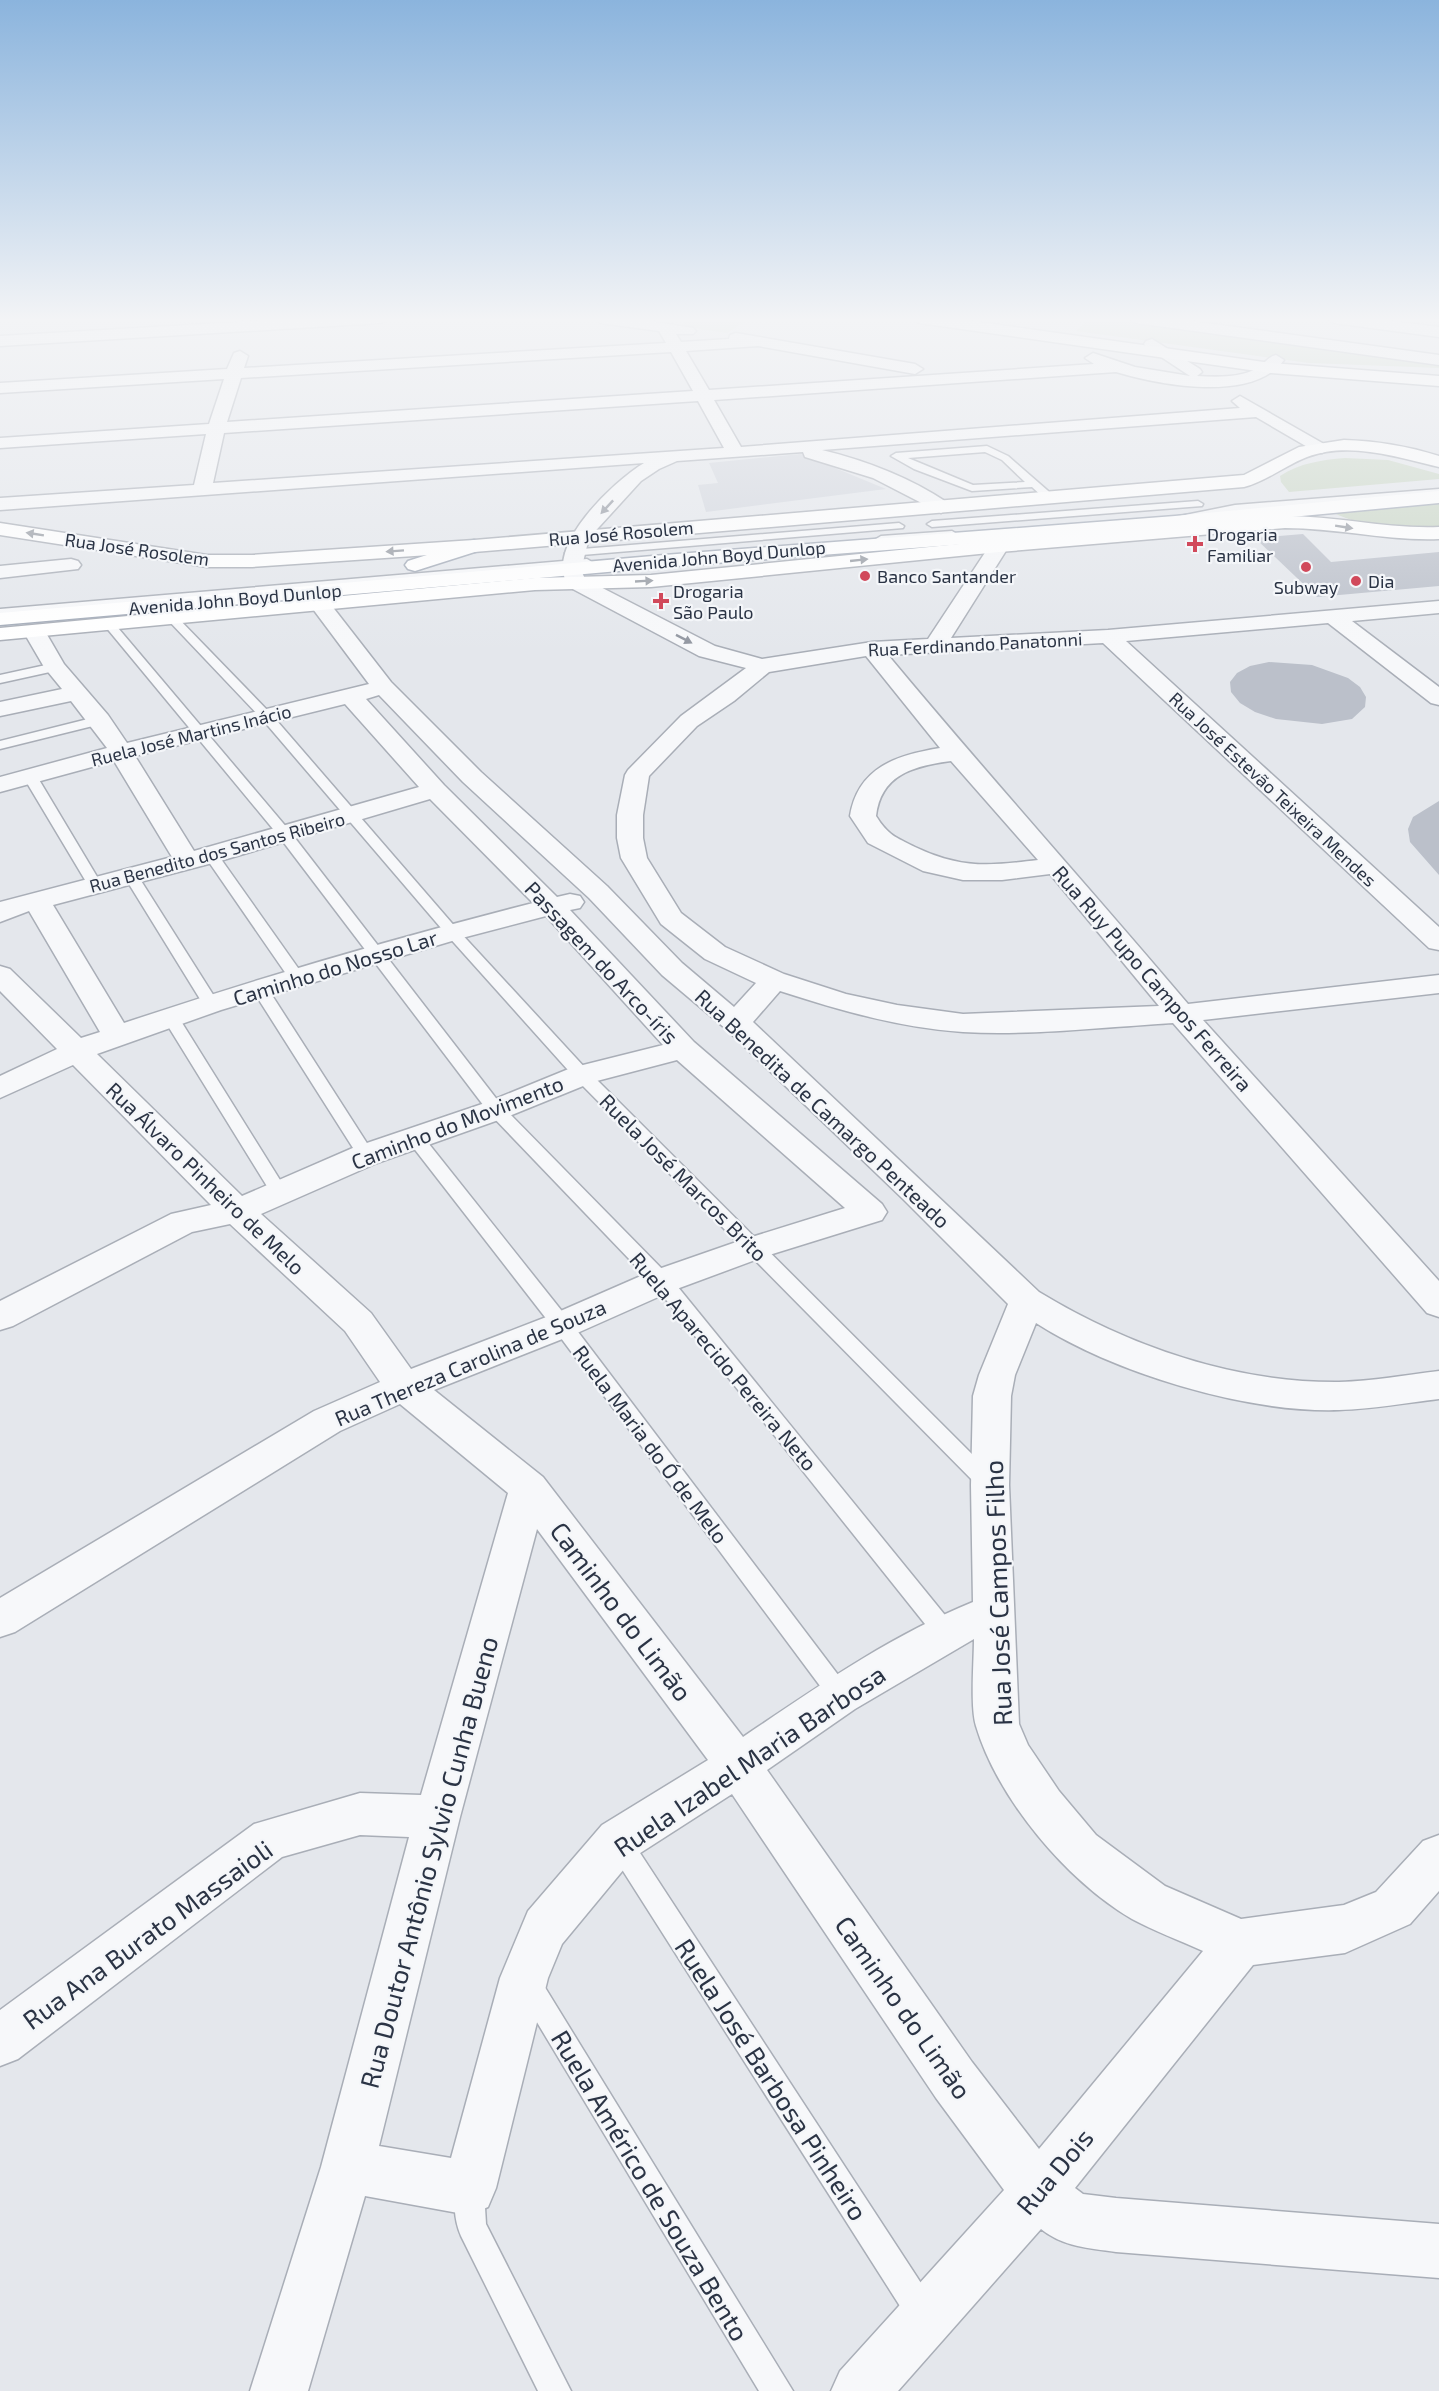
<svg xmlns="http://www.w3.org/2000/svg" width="1439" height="2391" font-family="'Exo 2',sans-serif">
	<rect width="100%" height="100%" fill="#e4e7ec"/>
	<path fill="#d2d6de" d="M801,454l85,35 -180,23 -8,-27 20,-2 -9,-20z"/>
	<path fill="#c9d6c5" d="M690,318h60l-23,15 -40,-6 -5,-4z
		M1090,318h23l326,46v4l-130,-5 -233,-32z
		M1345,458l43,2 51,14v5l-150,13 -8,-10 -1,-6c20,-13 41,-16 65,-18z
		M1439,501v25c-36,6 -77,2 -109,-15z"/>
	<path fill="#bbc0ca" d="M1303,534l28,28 108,-10v34l-122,11 -62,-59z
		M1269,662l43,3 36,13 12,9 6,10 -1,10 -13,12 -30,5 -46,-5 -21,-7 -15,-9 -9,-11 -1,-10 7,-9 13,-7z
		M1439,801v74l-29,-33 -2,-13 5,-12z"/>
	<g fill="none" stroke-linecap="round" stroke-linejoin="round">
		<defs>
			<path id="lane" d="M987,446l21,10 47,41v4h-8l-15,-14 -60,4 -58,-22 -23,-13 5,-3zM985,452l17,8 23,22 -52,3 -65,-27z
				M1439,489v6l-204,16 -55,9 -5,-3 60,-12z
				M1198,501l5,3 -1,2 -270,21 -5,-3 5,-3z
				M899,523l5,3 -1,2 -333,28 -5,-3 5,-3z
				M952,531l5,3 -1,2 -75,6 -5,-3 5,-3z
				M587,559l5,3 -1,2 -591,51v-6z
				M168,616h8l95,98 186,215 131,142 407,406 4,6 -4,6 -7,2 -7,-2 -405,-410 -129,-144 -184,-215 -95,-100z
				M105,622h8l175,207 214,277 167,170 284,349 3,7 -3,7 -8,3 -8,-3 -282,-353 -165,-172 -212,-279 -173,-209z
				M55,663l6,4 -2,3 -59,13v-8z
				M100,716l5,1v6l-105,26v-8z
				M31,774l7,4 64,107 -2,3 -5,1 -7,-4 -64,-107z
				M211,851l5,1 87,123 2,3 -2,3h-12l-87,-126z
				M131,872l7,4 81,128 -2,3h-12l-2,-3 -79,-128z
				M260,984l8,5 104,162 3,4 -3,4h-12l-108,-170z
				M171,1013l8,5 106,170 3,4 -3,4h-12l-110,-178z
				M415,1132l6,2 148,186 279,368 4,7 -4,7 -8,3 -8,-3 -277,-372 -146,-188 -3,-4z
				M618,1829l9,4 307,470 4,11 -4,11 -11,4 -11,-4 -303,-476 -4,-8 4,-8z
				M529,1972l9,4 255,415h-34l-239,-397 -4,-9 4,-9z
				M469,2176l10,5 5,10 2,33 85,167h-33l-77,-155c-7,-16 -9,-39 -2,-55z"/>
			<path id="street" d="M305,318h84l-8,5 -381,23v-10z
				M592,318h39l62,10 3,3 -3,3h-17l5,8 48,-3 1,-4 6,-2 179,31 8,5 -8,5 -157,-28 -72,5 23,39 385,-26 -9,-6 8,-5 42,14 55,9 -44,-29 -2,-3 2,-3 6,-2 48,30 2,3 -5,4c19,1 42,2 59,-7 8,-4 11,-12 20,-14l8,5c-32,43 -124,25 -168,12l-402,28 27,47 499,-39 -8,-7 8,-5 91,52 -9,5 -6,-1 -60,-35 -434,33c45,11 87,27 126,53l3,4 -10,6 -68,-35 -68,-21 -2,-5 -126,9 -18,8 -18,12 -52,57 -8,32 4,9 130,67 47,13 110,-17 56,-3 64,-97h14l3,4 -58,92 157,-8 331,-29v12l-87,8 87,66v18l-8,-2 -103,-80 -202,18 313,286v23l-10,-2 -326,-305 -215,12c98,118 201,232 300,349l251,-29v18l-236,27 236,261v36l-12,-4 -254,-290c-67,4 -143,13 -210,9 -63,-4 -124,-22 -183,-41l-27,31 286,270c89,54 195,91 300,90 33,-1 67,-7 100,-11v28c-33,4 -67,10 -100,11 -93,3 -225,-37 -303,-87l-21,52 -4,21 -2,89 10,239 9,21 31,46 37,44 69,51 76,33 103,-14 32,-13 47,-51 16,-6v56l-29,33 -65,29 -92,12 -178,223 8,6 33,4 323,26v54l-323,-26c-28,-4 -52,-5 -75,-23l-143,162h-67l9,-20 164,-181 -68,-92 -204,-304 -98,63 -72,87 -14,34 -52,210 -8,19 -19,8 -104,-19 -57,195h-58l71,-224 88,-330 -49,-2 -78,22 -264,202 -18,7v-56l254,-186 106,-31 61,2 87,-302 -108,-89 -60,27 -325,201 -15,5v-39l314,-187 66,-29 -35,-51 -115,-107 -38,8 -179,94 -13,4v-29l171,-87 40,-9 -138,-140 -73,33v-22l57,-27 -57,-58v-25l10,3 71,69 19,-6 -71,-121 -29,11v-20l172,-45 -58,-96 -114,31v-15l107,-29 -36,-47 -71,15v-14l62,-13 -18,-22 -21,-36 3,-5h16l22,38 44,51 19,28 242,-59 -59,-79 4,-4h14l63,81 90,90 126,114 75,77 52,44 22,-24 -51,-24 -44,-35 -40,-66 -4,-20v-23l8,-40 3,-5 53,-54 65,-48 -47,-12 -130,-69c-27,-39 44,-105 75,-124l-644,47v-12l194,-13 12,-51 -206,14v-10l209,-14 15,-45 -224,14v-10l227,-14 7,-16 6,-2 8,5 -4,12 422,-25 -7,-12 -59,-8zM671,352l22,39 -466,31 14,-44zM698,401l26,47 -511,35 11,-50zM866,656l74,92c-43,7 -82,19 -90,68l18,27 55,28 40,9h39l48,-6 109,132 -196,8 -66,-9 -51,-11 -62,-20 -59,-27 -44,-34 -34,-55 -4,-20v-23l6,-39 48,-50 37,-25 35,-29zM379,695l84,87 126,116 73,77 64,54 177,170 105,105 -29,71 -6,21 -2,89 2,117c-83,34 -156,85 -230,135l-200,-260 -109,-87 141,-56 99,-44 92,-34 116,-36 5,-8 -5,-8 -188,-162 -124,-132 10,-2 4,-6 -4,-6 -10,-2 -13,3 -113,-112 -78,-86zM345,704l74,83 -225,64 -59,-95zM951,761l87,99c-49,6 -77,9 -123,-13 -20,-10 -27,-12 -39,-31 5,-42 38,-50 75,-55zM430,799l103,104c-138,35 -274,75 -409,120l-71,-118 167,-44zM546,916l117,129 -92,23 -86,35 -130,44 -113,49 -145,-142 124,-44 241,-72zM677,1060l168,148 -103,32 -92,32 -101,44 -138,53 -40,-56 -110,-99 116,-51 130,-46 86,-35zM537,1529l171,231 -106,65 -74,86 -28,67 -49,180 -72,-12 81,-329zM974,1639c0,22 -4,68 2,87 22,73 90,154 156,193 22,12 47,21 71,32l-164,198 -67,-87 -205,-292 88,-61z
				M1128,318h41l270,37v10l-303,-42z
				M1326,318h42l71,9v10l-105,-14z
				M71,559l7,2 3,4 -3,4 -78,9v-12z"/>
			<path id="secondary" d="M911,318h40l320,45 168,13v10l-168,-13 -352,-50z
				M1344,440c32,1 64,6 95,16v11c-42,-10 -90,-26 -132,-10 -23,9 -40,24 -63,30l-770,65 -222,15h-45l-207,-32v-12l207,32h45l222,-15 770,-65 55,-28z
				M1285,516c52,0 102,13 154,11v12c-52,2 -102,-11 -154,-11l-286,24 -348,35 -116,3 -535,50v-12l535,-50 116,-3 348,-35z"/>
			<path id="primary" d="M1439,491v12l-264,25 -511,39 -664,58v-12l664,-58 511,-39z
				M474,540l7,2 3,4 -3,4 -66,21 -7,-2 -3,-4 3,-4z"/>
		</defs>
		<use href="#lane" stroke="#a9aeb7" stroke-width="3"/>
		<use href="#street" stroke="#a9aeb7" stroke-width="3"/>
		<use href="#secondary" stroke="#a9aeb7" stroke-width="3"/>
		<use href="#primary" stroke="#a3abb8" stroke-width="3"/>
		<use href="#lane" fill="#f7f8fa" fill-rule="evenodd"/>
		<use href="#street" fill="#f7f8fa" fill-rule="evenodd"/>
		<use href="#secondary" fill="#fff" fill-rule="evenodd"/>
		<use href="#primary" fill="#fff" fill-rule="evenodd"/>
	</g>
	<defs><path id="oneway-solid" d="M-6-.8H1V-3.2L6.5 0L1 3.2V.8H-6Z" transform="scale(1.5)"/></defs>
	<g fill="#9196a0">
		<use href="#oneway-solid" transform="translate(607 507) rotate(133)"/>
		<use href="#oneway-solid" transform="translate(684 639) rotate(27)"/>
	</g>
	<g fill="#959aa2">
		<use href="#oneway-solid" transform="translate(1344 527) rotate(9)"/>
		<use href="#oneway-solid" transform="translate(35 534) rotate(-171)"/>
		<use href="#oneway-solid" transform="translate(395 551) rotate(176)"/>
		<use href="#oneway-solid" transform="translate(859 560) rotate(-6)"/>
		<use href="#oneway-solid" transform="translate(644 581) rotate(-3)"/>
	</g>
	<linearGradient id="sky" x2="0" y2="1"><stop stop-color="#8bb4dd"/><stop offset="0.49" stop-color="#f3f4f6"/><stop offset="1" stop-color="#f3f4f6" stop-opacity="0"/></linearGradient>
	<rect width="1439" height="653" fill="url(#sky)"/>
	<g fill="#d1495b" stroke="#f4f6f9" stroke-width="2">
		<path d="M1192 535h6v6h6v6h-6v6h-6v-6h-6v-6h6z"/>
		<circle cx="1306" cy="567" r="6"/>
		<circle cx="865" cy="576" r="6"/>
		<circle cx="1356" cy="581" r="6"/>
		<path d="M658 592h6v6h6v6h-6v6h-6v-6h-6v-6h6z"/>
	</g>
	<g text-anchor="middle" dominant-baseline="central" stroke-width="4.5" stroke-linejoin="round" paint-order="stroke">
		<g font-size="18" fill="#2b3445" stroke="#f4f6f9">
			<text transform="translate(621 533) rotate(-5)">Rua José Rosolem</text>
			<text transform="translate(137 549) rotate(8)">Rua José Rosolem</text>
			<text transform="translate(719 556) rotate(-5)">Avenida John Boyd Dunlop</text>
			<text transform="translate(235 599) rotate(-5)">Avenida John Boyd Dunlop</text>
			<text transform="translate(975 644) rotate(-3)">Rua Ferdinando Panatonni</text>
			<text transform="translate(191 735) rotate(-14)">Ruela José Martins Inácio</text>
			<text transform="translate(1273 789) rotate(43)">Rua José Estevão Teixeira Mendes</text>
			<text transform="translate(217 852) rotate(-15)">Rua Benedito dos Santos Ribeiro</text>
		</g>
		<g font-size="18" fill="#2b3445" stroke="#f4f6f9" text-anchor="start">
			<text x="1207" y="534">Drogaria<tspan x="1207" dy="21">Familiar</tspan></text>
			<text x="877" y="576">Banco Santander</text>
			<text x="1368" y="581">Dia</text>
			<text x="1306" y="587" text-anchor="middle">Subway</text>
			<text x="673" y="591">Drogaria<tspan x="673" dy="21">São Paulo</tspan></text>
		</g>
		<g font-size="21" fill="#2b3445" stroke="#f4f6f9">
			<text transform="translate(602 962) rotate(47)">Passagem do Arco-íris</text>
			<text transform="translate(335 967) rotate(-17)">Caminho do Nosso Lar</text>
			<text transform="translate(1153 978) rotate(49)">Rua Ruy Pupo Campos Ferreira</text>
			<text transform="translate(823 1108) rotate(43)">Rua Benedita de Camargo Penteado</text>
			<text transform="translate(457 1122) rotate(-21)">Caminho do Movimento</text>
			<text transform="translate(684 1177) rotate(45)">Ruela José Marcos Brito</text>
			<text transform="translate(206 1178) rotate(44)">Rua Álvaro Pinheiro de Melo</text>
			<text transform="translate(724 1361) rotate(50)">Ruela Aparecido Pereira Neto</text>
			<text transform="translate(470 1362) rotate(-23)">Rua Thereza Carolina de Souza</text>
			<text transform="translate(651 1444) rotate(53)">Ruela Maria do Ó de Melo</text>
		</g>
		<g font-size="26" fill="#2b3445" stroke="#f4f6f9">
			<text transform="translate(997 1593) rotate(-92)">Rua José Campos Filho</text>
			<text transform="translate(622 1611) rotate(53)">Caminho do Limão</text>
			<text transform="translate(749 1760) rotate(-34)">Ruela Izabel Maria Barbosa</text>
			<text transform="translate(428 1862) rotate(-75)">Rua Doutor Antônio Sylvio Cunha Bueno</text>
			<text transform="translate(147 1934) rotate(-36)">Rua Ana Burato Massaioli</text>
			<text transform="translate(904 2007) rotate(55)">Caminho do Limão</text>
			<text transform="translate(772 2079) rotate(57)">Ruela José Barbosa Pinheiro</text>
			<text transform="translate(1054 2171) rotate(-50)">Rua Dois</text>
			<text transform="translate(651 2185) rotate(59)">Ruela Américo de Souza Bento</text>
		</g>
	</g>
</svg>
